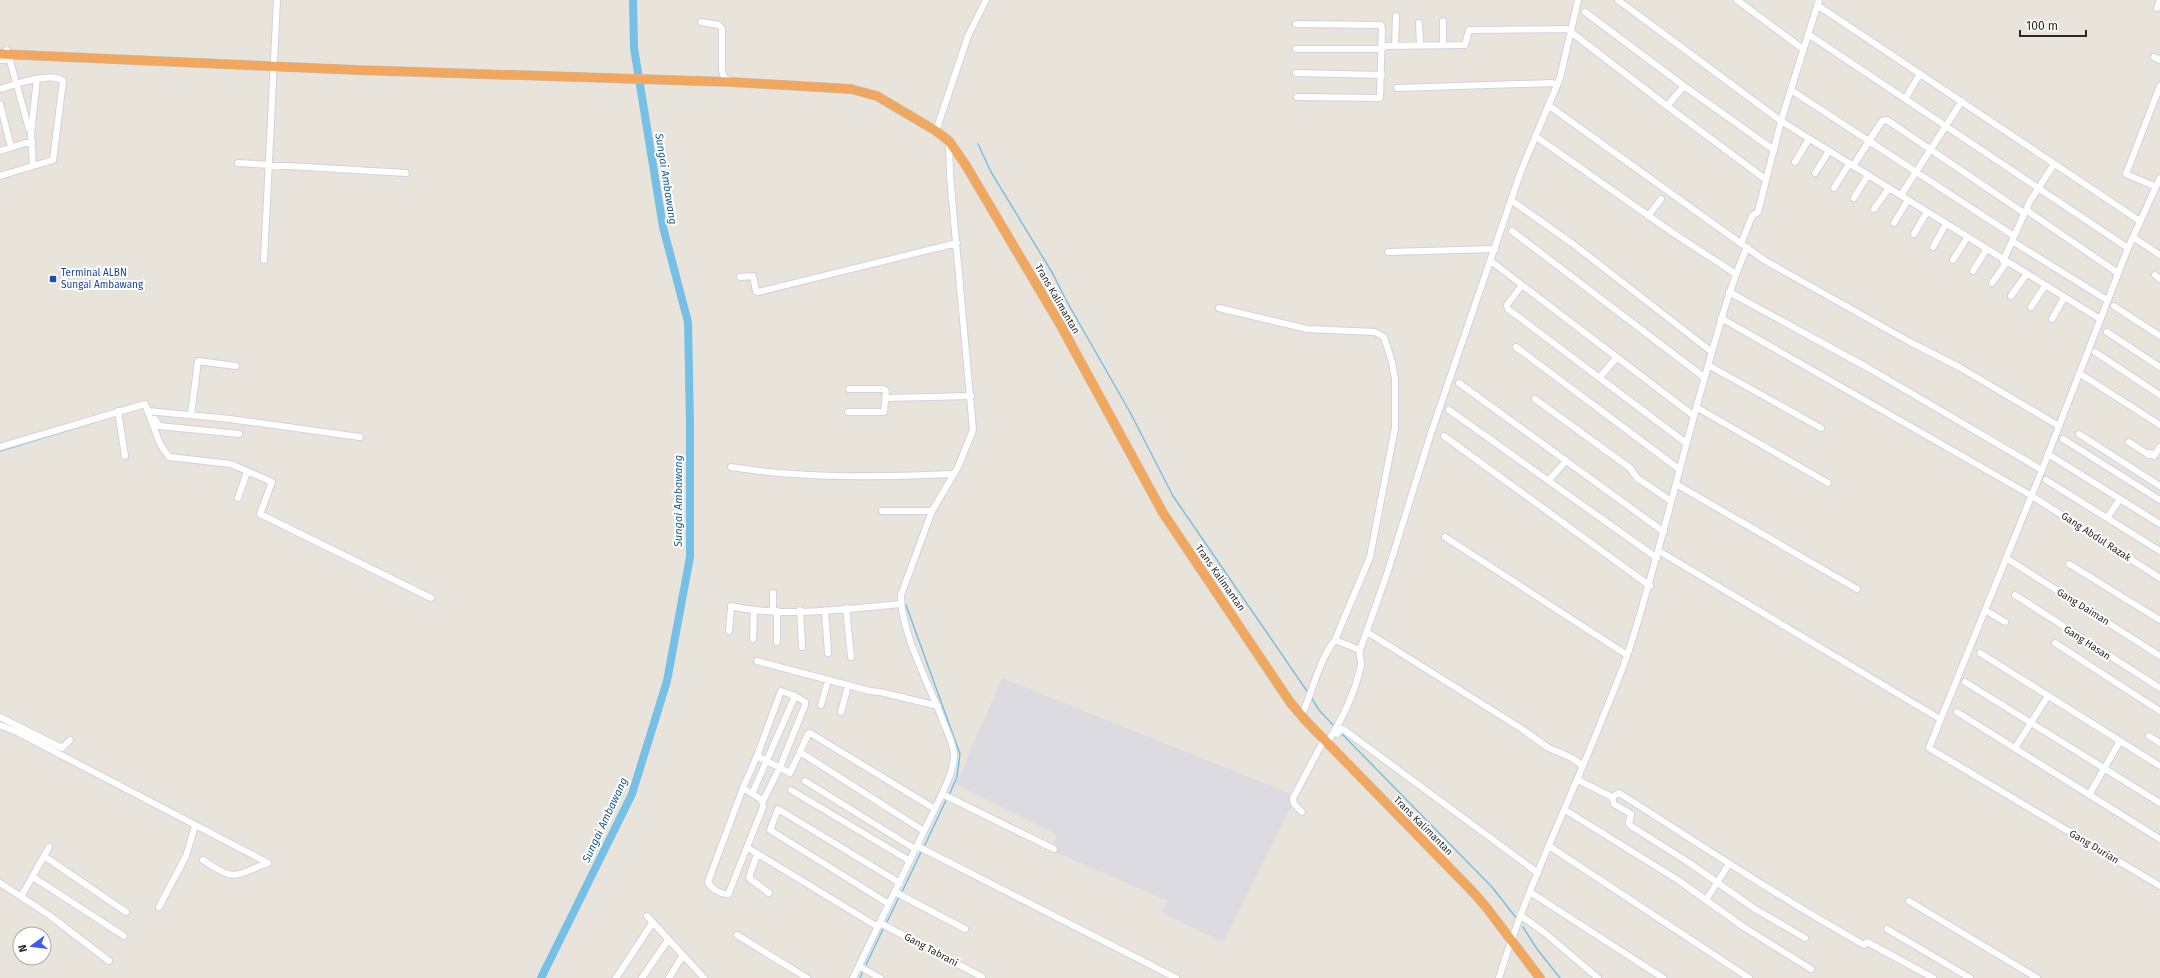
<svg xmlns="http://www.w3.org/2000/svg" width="2160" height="978" font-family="'Fira Sans',sans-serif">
	<rect width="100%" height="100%" fill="#e9e4db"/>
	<path fill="#dddbe2" d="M1002,678l294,118 -73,146 -62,-30 7,-11 -117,-51 6,-15 -101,-51z"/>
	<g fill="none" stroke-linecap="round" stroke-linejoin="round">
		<path stroke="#75c0e4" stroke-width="1.5" d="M978,144l13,28 62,102 13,26 65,114 42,82 136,198
			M0,451l95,-29
			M906,605l54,149 -3,23 -8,18
			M1311,697l8,13 16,17
			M1340,732l152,155 25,32
			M924,847l23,-49
			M901,894l21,-44
			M886,924l13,-27
			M1523,927l14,22 23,29
			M865,967l19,-40
			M860,978l3,-7"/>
		<path stroke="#75c0e4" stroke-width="8" d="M541,978l91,-184 35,-113 23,-124v-132l-2,-103 -25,-95 -29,-179 -1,-48"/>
		<defs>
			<path id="minor" d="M1618,0l163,121 319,198
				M1737,0l66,49
				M1817,5l323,216
				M2157,8l3,-8
				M1585,12l99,74 90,64
				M1443,21v24
				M701,22l18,3 3,4v42l2,6 7,4
				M1419,23l1,22
				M1296,24l85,1 1,3 -2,70 -83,-1
				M1808,34l320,214
				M1382,46l83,-1 4,-15 98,-1 100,77 98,73
				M1395,46l1,-30
				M1296,49h86
				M7,50l22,79
				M2154,57l6,3
				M0,60l10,-1
				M1296,73l86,2
				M1397,88l155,-5 5,2
				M0,89c13,-4 52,-18 63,-8l-10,79 -53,16
				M1791,90l223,146
				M1905,99l15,-25
				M0,104l11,43
				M1548,105l216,155 146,82 49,25 100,59
				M1667,106l17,-20
				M936,131l32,-95 18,-36
				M1535,136l141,99 60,39
				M0,151l32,-10
				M1795,162l14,-23
				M238,163l168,10
				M33,166l-2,-32 6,-55
				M1853,166l29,-45 5,-1 137,93
				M1815,173l14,-22
				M2160,178l-32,70 -86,222 -113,278 231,138
				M2156,187l-30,-13 34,-88
				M1834,188l15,-24
				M1901,195l61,-94
				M1854,198l14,-23
				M1511,200l62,44 139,108
				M1874,209l15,-21
				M2029,212l89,61
				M1648,216l13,-17
				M1894,223l14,-23
				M1512,231l193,147
				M1914,234l13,-22
				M2133,237l27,18
				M2012,241l95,59
				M1741,244l11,-28 6,-4 23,-91 38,-121
				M1933,247l13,-23
				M1388,252l107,-3
				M264,260l13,-260
				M1953,260l14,-22
				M1491,261l31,24
				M2003,261l27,-60 24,-37
				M1973,271l13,-21
				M2155,275l5,4
				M740,277l13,-1 3,15 2,1 199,-49
				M1992,283l14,-20
				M1729,292l141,77 172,101
				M2011,296l15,-21
				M2114,306l46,30
				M2031,307l14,-21
				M1219,308l88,21 68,3 9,5 8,25 3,17v49l-25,129 -35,83
				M1721,318l311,178 128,82
				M2052,319l12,-21
				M2107,332l53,35
				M1516,347l163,122
				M2095,352l65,43
				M1708,365l113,63
				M2082,375l78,50
				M1600,377l17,-20
				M1459,383l205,149
				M886,398l85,-2
				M1535,399l95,69 7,10 34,23
				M1696,407l132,76
				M1449,410l208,148
				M118,411l7,45
				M148,411l82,8 130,18
				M848,412h36l2,-21 -2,-2h-35
				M191,415l7,-54 38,5
				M155,419l4,7 80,8
				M2079,434l81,52
				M1444,436l206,150
				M2063,439l97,61
				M2129,442l20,13 1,-2 4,3 6,-9
				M1686,443l-178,-134 -1,-4 15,-20 172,131
				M0,447l145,-43 15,40 9,13 62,7 41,18 -12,32 171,84
				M2048,454l112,70
				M731,467c75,12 147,10 222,7
				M2046,480l114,71
				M1548,481l18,-20
				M1676,484l181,105
				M238,498l9,-26
				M882,511h50
				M2107,518l13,-19
				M1445,537l182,118
				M1659,551l281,168
				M2006,558l154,98
				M2069,564l91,56
				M773,593v18
				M2015,595l145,93
				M846,608l5,49
				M800,610l2,37
				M825,610l3,43
				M1985,610l20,12
				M777,611v31
				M729,631l2,-25c51,12 118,3 170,-2
				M1367,632l155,97 25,18 25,11 11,8
				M753,639l1,-28
				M2055,643l105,68
				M1980,653l180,113
				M757,661l113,30 10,1 58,14
				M1965,682l195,121
				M821,705l7,-25
				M841,712l7,-26
				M1957,712l203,127
				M1301,716c12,-24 17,-55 34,-76l25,10
				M0,717l62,31 8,-8
				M0,725l17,7 251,131
				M1337,734l4,-5h2l195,144
				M2149,736l11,7
				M1327,743c15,-23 28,-51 34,-78 1,-6 -3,-10 -1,-15l26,-73 46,-147 89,-259 39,-93 18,-78
				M2015,748l33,-52
				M1578,780l34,17
				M805,781l110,68
				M743,788l19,12 1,7 -33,83 -1,4c-7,1 -18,-5 -21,-12z
				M743,788l14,-32
				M791,790l119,71
				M752,794l43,-98 -14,-5 -24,65c11,6 22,11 33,17l10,-21
				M942,794l112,55
				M2089,795l31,-54
				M1612,797l7,-4c81,51 161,105 245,152l3,-3 2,1 64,35
				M1612,797l2,7 17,10 -2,9 2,3 57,36 67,47 50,29
				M763,801l17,-34 25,-62v-3l-10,-6
				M1565,810l113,70 64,46 69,43
				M1302,812l-8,-8 -1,-6 31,-58
				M924,831l-124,-79 8,-18 2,-1 125,76
				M917,846l259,132
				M1549,846l200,132
				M748,848l130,79
				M757,854l-8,24 20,15
				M44,856l82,56
				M203,860c32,22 30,16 65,3
				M33,877l91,59
				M0,883l49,32 60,46
				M895,892l70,37
				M1530,892l133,86
				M21,897l28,-50
				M1706,900l23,-36
				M1909,901l128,77
				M889,904l-119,-74 8,-21 122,74
				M159,907l27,-51 9,-30
				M1520,915l25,18 53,45
				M647,916l57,62
				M880,923l102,54
				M1887,929l83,49
				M737,935l70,43
				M859,966l21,12
				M616,978l37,-56
				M642,978l26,-38
				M669,978l14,-23
				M853,978l89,-184c5,-12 12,-25 12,-38 0,-12 -7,-24 -11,-35 -13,-34 -43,-91 -42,-126l31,-84 26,-44 15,-37 -23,-254 -1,-34
				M1499,978c27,-88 68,-171 102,-256 9,-23 19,-45 27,-69 29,-89 50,-182 76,-273 13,-45 24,-89 43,-133"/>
			<path id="highway" d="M0,54l357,16 374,12 120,7 26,7 59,35 13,10 16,23 96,162 102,187 127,189 16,19 166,170 14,16 54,71"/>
		</defs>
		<use href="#minor" stroke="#d0d2e0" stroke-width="8"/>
		<use href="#highway" stroke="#c3c3c3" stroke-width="10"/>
		<use href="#minor" stroke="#fff" stroke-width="6"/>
		<use href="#highway" stroke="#f1a75e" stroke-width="9"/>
	</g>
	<rect fill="#1a4fb4" stroke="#fff" stroke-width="1.5" x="49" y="275" width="8" height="8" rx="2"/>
	<g text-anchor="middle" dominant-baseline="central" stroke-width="4" stroke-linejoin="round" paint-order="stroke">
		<g font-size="10" fill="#164399" stroke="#fff" text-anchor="start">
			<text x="61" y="273">Terminal ALBN<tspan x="61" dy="12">Sungai Ambawang</tspan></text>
		</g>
		<g font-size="10" fill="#282828" stroke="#fff">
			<text transform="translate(1057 299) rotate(60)">Trans Kalimantan</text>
			<text transform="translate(2096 537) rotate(33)">Gang Abdul Razak</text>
			<text transform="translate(1220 578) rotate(55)">Trans Kalimantan</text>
			<text transform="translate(2083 607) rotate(32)">Gang Daiman</text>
			<text transform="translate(2087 643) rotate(33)">Gang Hasan</text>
			<text transform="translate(1423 826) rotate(45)">Trans Kalimantan</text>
			<text transform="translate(2094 847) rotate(31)">Gang Durian</text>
			<text transform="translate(931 950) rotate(28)">Gang Tabrani</text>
		</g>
		<g font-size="11" font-style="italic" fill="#185d8c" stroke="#fff">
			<text transform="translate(666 179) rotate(81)">Sungai Ambawang</text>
			<text transform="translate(678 501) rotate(-90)">Sungai Ambawang</text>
			<text transform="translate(605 820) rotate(-65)">Sungai Ambawang</text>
		</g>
	</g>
	<g transform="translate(32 946) rotate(255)"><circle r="19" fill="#ffffff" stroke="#a9a9a9"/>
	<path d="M0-3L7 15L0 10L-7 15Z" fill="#475bea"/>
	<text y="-6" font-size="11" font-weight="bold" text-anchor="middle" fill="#282828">N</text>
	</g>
	<path d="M2020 30v6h66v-6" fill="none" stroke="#282828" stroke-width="2"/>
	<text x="2026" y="30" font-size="12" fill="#282828" stroke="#ffffff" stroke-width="3" paint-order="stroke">100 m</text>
</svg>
